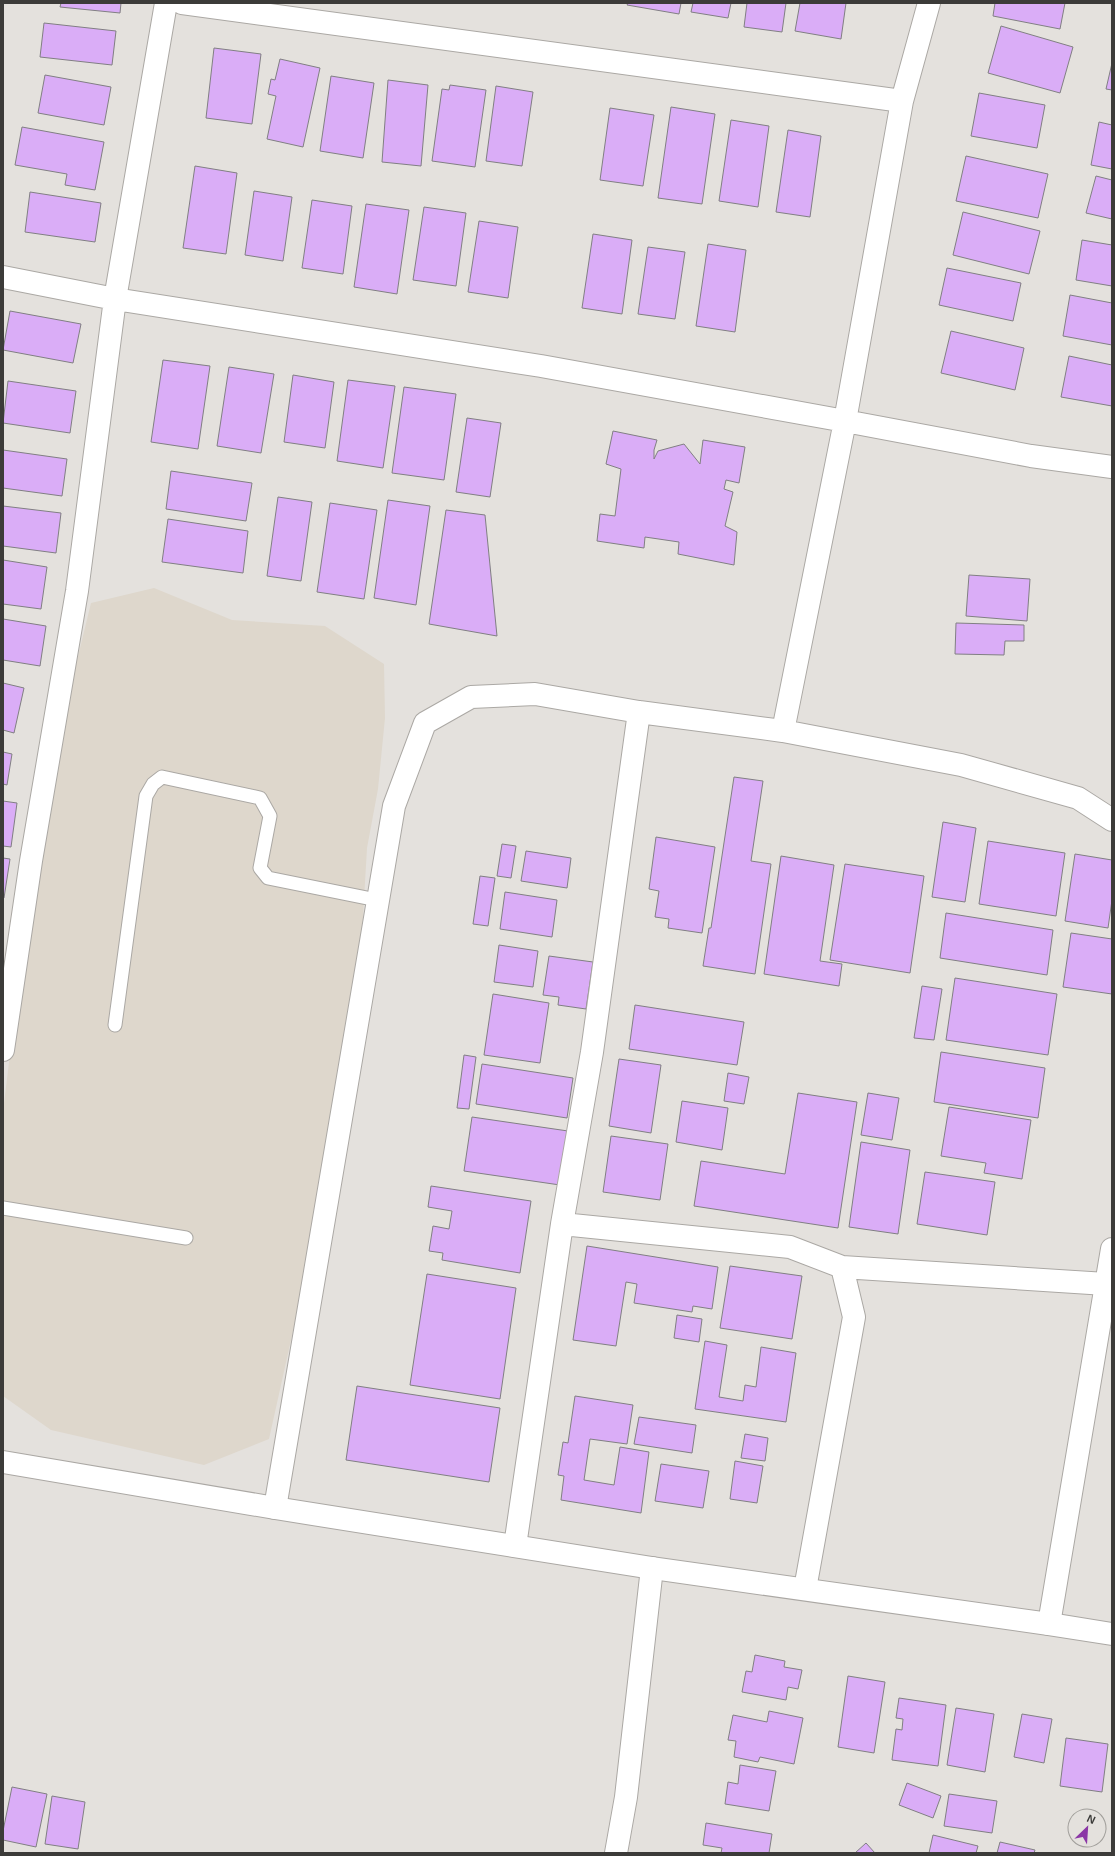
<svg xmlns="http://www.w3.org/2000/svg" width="1115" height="1856" font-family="Arial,sans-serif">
	<rect width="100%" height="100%" fill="#e4e1dd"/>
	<path fill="#ded7cc" d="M154,588l78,32 93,6 59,38 1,54 -7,71 -11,59 -5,86 -61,361 -32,144 -65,26 -153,-35 -48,-34v-284l20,-165 40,-229 28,-115z"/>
	<path fill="#daadf7" stroke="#817f83" d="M61,3h60l-1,10 -60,-6z
		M628,3h53l-2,11 -52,-9z
		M693,3h38l-3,15 -37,-6z
		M747,3h39l-4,29 -38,-5z
		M800,3h46l-5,36 -46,-8z
		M995,3h70l-5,26 -67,-13z
		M44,23l72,8 -4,34 -72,-8z
		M1001,26l72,21 -13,46 -72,-20z
		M214,48l47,6 -9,70 -46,-6z
		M280,59l40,9 -17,79 -36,-8 9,-43 -8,-2 3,-15 4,1z
		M1112,63v27l-6,-1z
		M45,75l66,12 -7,38 -66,-12z
		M331,76l43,7 -11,75 -43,-7z
		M388,80l40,5 -7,81 -39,-4z
		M450,85l36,5 -11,77 -43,-6 10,-72 7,1z
		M496,86l37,6 -11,74 -36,-5z
		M979,93l66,12 -8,43 -66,-12z
		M671,107l44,7 -13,90 -44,-6z
		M610,108l44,7 -11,71 -43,-6z
		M731,120l38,6 -11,81 -39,-6z
		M1099,122l13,3v44l-21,-4z
		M22,127l82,15 -9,48 -30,-5 2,-11 -52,-9z
		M788,130l33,6 -11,81 -34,-5z
		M966,156l82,18 -10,44 -82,-17z
		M195,166l42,7 -11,81 -43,-6z
		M1096,176l16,4v39l-26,-6z
		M254,191l38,6 -9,64 -38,-6z
		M30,192l71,11 -6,39 -70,-10z
		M312,200l40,6 -9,68 -41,-6z
		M366,204l43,6 -12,84 -43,-7z
		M424,207l42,6 -10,73 -43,-6z
		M963,212l77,19 -11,43 -76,-19z
		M479,221l39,6 -10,71 -40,-6z
		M593,234l39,6 -10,74 -40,-6z
		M1082,240l30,5v41l-36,-6z
		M708,244l38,6 -11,82 -39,-6z
		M648,247l37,5 -10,67 -37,-5z
		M947,268l74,15 -8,38 -74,-16z
		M1070,295l42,8v42l-49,-9z
		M10,311l71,13 -8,39 -70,-13z
		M951,331l73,17 -9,42 -74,-17z
		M1069,356l43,9v41l-51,-9z
		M163,360l47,6 -12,83 -47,-7z
		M229,367l45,7 -13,79 -44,-7z
		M293,375l41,7 -9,66 -41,-6z
		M348,380l47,6 -12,82 -46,-7z
		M8,381l68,10 -6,42 -67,-10z
		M404,387l52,7 -12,86 -52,-7z
		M467,418l34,5 -11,74 -34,-5z
		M613,431l44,9 -3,10v9l4,-8 26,-7 16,20 3,-24 42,7 -6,36 -13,-3 -2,9 9,3 -8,34 12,6 -3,33 -56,-11 1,-12 -34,-5 -1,11 -47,-7 3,-27 15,2 6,-47 -15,-5z
		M3,450l64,9 -5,37 -59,-8z
		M171,471l81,12 -6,38 -80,-12z
		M278,497l34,5 -11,79 -34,-5z
		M388,500l42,6 -14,99 -42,-7z
		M330,503l47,7 -13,89 -47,-7z
		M3,506l58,7 -5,40 -53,-7z
		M446,510l39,5 12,121 -68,-12z
		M168,519l80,12 -5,42 -81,-11z
		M3,560l44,7 -6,42 -38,-5z
		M969,575l61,4 -3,42 -61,-5z
		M3,619l43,7 -6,40 -37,-6z
		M956,623l68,2v16h-19l-1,14 -49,-1z
		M3,683l21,5 -10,45 -11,-3z
		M3,752l9,2 -5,31 -4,-1z
		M734,777l29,4 -12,80 20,3 -16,110 -52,-8 6,-38h2z
		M3,801l14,2 -6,44 -8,-1z
		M943,822l33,6 -11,74 -33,-5z
		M656,837l59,10 -13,86 -34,-5 1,-9 -14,-2 4,-26 -10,-2z
		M988,841l77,12 -9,63 -77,-12z
		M502,844l14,2 -5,32 -14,-2z
		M526,851l45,7 -4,30 -46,-7z
		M1075,854l37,6v40l-4,28 -43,-7z
		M781,856l53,9 -14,96 22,3 -3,22 -75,-12z
		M3,858l7,1 -6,39h-1z
		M845,864l79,12 -14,97 -80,-13z
		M480,876l15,2 -7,48 -15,-2z
		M505,892l52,8 -5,37 -52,-8z
		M946,913l107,17 -6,45 -107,-17z
		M1071,933l41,6v55l-49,-7z
		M499,945l39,6 -5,36 -39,-5z
		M549,956l44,6 -7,47 -28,-4 1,-8 -16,-2z
		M955,978l102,16 -9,61 -102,-15z
		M922,986l20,3 -8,51 -20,-2z
		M493,994l56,9 -9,60 -56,-8z
		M635,1005l109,17 -7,43 -108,-16z
		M941,1052l104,16 -7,50 -104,-16z
		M464,1055l12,2 -7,52 -12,-1z
		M619,1059l42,6 -10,68 -42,-7z
		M482,1064l91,14 -6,40 -91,-14z
		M728,1073l21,4 -5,27 -20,-3z
		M798,1093l59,9 -19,126 -144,-22 7,-45 84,13z
		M868,1093l31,5 -7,42 -31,-5z
		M682,1101l46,7 -6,42 -46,-8z
		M949,1107l82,13 -9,59 -38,-6 2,-10 -45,-7z
		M472,1117l96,14 -8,54 -96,-14z
		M611,1136l57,8 -8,56 -57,-8z
		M861,1142l49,8 -12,84 -49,-7z
		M925,1172l70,10 -8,53 -70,-11z
		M431,1186l100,15 -11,72 -78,-13 1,-7 -14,-2 4,-25 16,3 3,-18 -24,-4z
		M587,1246l131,21 -6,42 -19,-3 -1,6 -58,-9 3,-19 -11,-2 -10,64 -43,-6z
		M730,1266l72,10 -10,63 -72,-11z
		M427,1274l89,14 -16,111 -90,-14z
		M677,1315l25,4 -3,23 -25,-4z
		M705,1341l22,4 -8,52 24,4 2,-16 11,2 5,-40 35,6 -10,69 -91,-13z
		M357,1386l143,22 -11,74 -143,-22z
		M575,1396l58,9 -6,39 -37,-5 -6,41 30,5 6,-38 29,5 -8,61 -80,-13 3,-24 -6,-1 5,-33 5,1z
		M639,1417l57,8 -4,28 -58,-9z
		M745,1434l23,4 -3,23 -24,-3z
		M735,1461l28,5 -6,37 -27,-4z
		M661,1464l48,7 -6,37 -48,-7z
		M755,1655l30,6 -1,6 18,3 -4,19 -10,-2 -2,13 -44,-8 4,-21 6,1z
		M848,1676l37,6 -11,71 -36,-6z
		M899,1698l47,7 -8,61 -46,-6 4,-31 6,1 1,-11 -7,-1z
		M956,1708l38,6 -9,58 -38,-7z
		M769,1711l34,7 -9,46 -34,-7 -2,5 -24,-5 2,-16 -8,-1 5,-25 34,7z
		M1022,1714l30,5 -8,44 -30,-6z
		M1066,1738l42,6 -6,48 -42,-6z
		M740,1765l36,6 -7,40 -44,-7 3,-22 10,2z
		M907,1783l34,13 -8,22 -34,-13z
		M12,1787l35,7 -11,53 -33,-7v-9z
		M949,1794l48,7 -5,32 -48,-7z
		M52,1796l33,6 -7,47 -33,-5z
		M706,1823l66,11 -3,19h-48l1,-5 -19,-3z
		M933,1835l45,11 -2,7h-47z
		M1000,1842l35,8 -1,3h-37z
		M866,1843l9,10h-20z"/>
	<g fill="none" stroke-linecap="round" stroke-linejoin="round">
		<defs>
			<path id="lane" d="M115,1025l31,-229 7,-12 9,-7 98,21 10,18 -10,52 8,10 109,22
				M3,1208l183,30"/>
			<path id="street" d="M182,3l720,98
				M3,277l112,22 426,67 304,55 186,35 81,11
				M783,731l62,-310 57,-320 27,-98
				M3,1050l28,-189 46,-270 38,-292 51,-296
				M562,1224l228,23 52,20 12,50 -49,272
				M842,1267l264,17
				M275,1508l119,-702 31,-83 46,-26 64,-3 104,18 144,19 178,34 117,33 34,22
				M515,1546l47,-322 30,-172 47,-340
				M1049,1624l63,-375
				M616,1853l10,-56 26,-229"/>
			<path id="secondary" d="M3,1462l272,46 377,60 397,56 63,10"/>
		</defs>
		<use href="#lane" stroke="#aba8a4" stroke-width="15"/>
		<use href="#street" stroke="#aba8a4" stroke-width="24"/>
		<use href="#secondary" stroke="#aba8a4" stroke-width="24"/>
		<use href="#lane" stroke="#fff" stroke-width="13"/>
		<use href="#street" stroke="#fff" stroke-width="22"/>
		<use href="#secondary" stroke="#fff" stroke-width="22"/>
	</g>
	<rect width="1115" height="1856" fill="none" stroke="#3c3b39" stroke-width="8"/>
	<g transform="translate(1087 1828) rotate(25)"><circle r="19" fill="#e4e1dd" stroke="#a19f9b"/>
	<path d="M0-3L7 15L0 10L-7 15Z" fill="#8b37a6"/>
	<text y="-6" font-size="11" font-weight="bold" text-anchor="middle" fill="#3c3b39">N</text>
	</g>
</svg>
